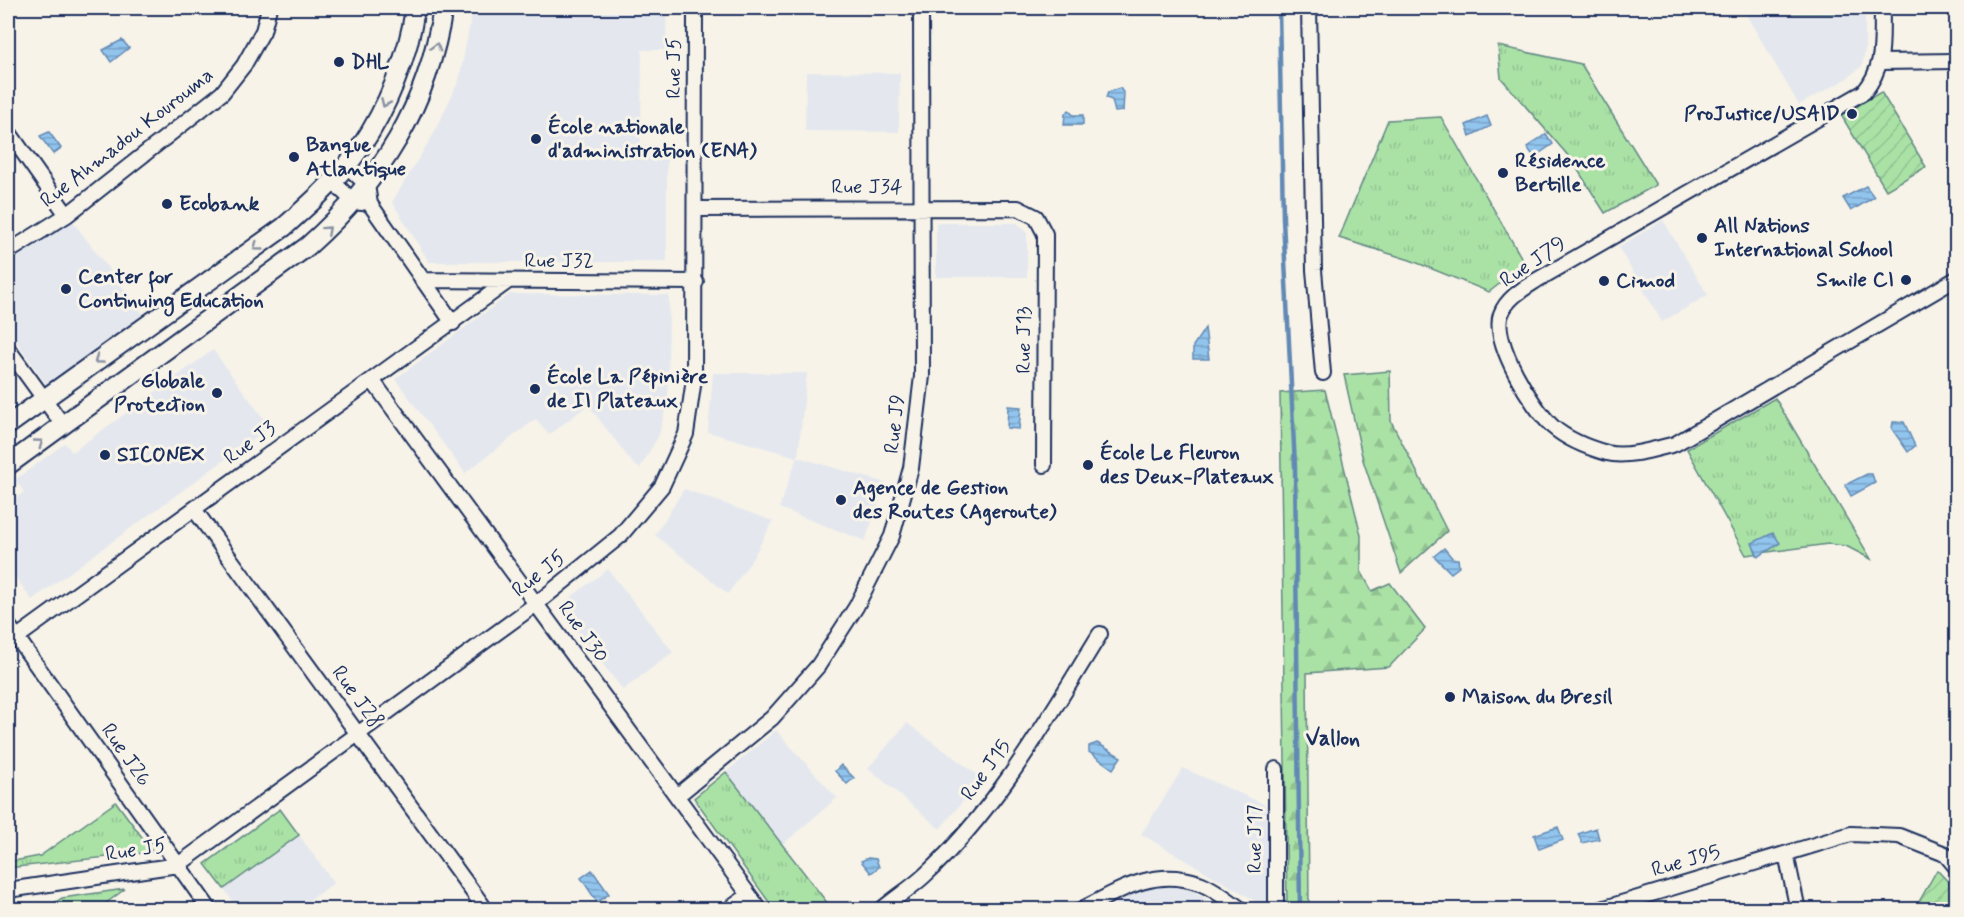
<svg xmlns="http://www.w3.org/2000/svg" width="1964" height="917" font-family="Mynerve,sans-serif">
	<defs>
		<pattern id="grass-tufts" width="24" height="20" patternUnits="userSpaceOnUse" patternTransform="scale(1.5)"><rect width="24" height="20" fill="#aae2a6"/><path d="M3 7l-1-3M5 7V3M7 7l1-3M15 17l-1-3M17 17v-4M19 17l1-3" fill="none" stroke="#92c291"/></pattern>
		<pattern id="forest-firs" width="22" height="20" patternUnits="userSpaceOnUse" patternTransform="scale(1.5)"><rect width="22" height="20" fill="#aae2a6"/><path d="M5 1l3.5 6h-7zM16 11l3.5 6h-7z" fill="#92c291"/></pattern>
		<pattern id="garden-furrows" width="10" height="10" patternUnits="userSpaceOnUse" patternTransform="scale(1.5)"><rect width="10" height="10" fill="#aae2a6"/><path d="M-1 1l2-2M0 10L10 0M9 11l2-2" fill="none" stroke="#92c291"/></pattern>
		<pattern id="water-rules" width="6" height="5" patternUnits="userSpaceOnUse" patternTransform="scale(1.5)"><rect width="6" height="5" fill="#92c5ee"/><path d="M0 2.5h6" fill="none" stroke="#76a0c4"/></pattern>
	</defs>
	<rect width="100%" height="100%" fill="#f7f3e8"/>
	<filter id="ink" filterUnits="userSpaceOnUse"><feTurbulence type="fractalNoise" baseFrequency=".0167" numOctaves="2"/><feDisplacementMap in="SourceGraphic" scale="12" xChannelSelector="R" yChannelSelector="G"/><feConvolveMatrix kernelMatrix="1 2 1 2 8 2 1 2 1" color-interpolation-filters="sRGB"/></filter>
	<g filter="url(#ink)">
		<path fill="#e4e8ee" d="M473,8h193l1,42h-25l-1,95h26v117h-238l-37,-60 42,-69 25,-53z
			M1745,13h120v37l-3,16 -16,13 -47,26z
			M806,72l94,1 -1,59 -94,-1z
			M71,219l72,95 -96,72 -39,-57v-66z
			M1663,220l45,75 -46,27 -44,-75z
			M936,223h81l10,10v44h-91z
			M510,294l159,1 -1,104 -9,36 -19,33 -6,-3 -46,-60 -39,30 -13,-16 -71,54 -70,-94z
			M213,350l57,77 -238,173 -24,-33v-63l16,-12 -9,-12 50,-37 7,9z
			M713,373h94l-9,84 88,26 -21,58 -86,-33 18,-51 -89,-25z
			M684,489l89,32 -20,37 -25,36 -73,-59z
			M608,569l65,83 -50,38 -65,-83z
			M907,723l75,55 -42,51 -72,-61z
			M776,730l61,68 -55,47 -56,-73z
			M1183,768l83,37 3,104 -128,-75z
			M299,835l35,48 -37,26h-59l-14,-20z
			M1148,887h28l18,4 27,18h-116z"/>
		<path fill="url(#grass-tufts)" stroke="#628882" stroke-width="1.5" d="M1498,46l83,18 75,121 -51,28 -34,-54 -70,-81z
			M1441,117l84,147 -36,28 -79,-32 -71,-22 49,-118z
			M1775,398l96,161 -25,-13 -18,-2 -82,11 -59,-106z
			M726,772l106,137h-58l-80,-111z
			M116,802l37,50 -145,16v-6l32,-6z
			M280,809l19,26 -75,54 -19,-25z
			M125,889l-27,20h-53l17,-11z"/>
		<path fill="url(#forest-firs)" stroke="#628882" stroke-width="1.5" d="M1390,371l1,50 56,110 -46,42 -38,-113 -19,-85z
			M1325,390l36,145v36l11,20 18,-8 35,46 -36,38 -82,6 2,236h-22l-7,-516z"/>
		<path fill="url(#garden-furrows)" stroke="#628882" stroke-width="1.5" d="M1742,8h123v5h-120z
			M1881,92l45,75 -40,23 -45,-75z
			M1937,870l19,20v19h-41z"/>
		<path fill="url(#water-rules)" stroke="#6289b4" stroke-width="1.5" d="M122,40l7,8 -18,14 -8,-12z
			M1120,88l4,6 -1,17 -8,1 -3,-12 -6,-2 2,-6z
			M1069,110l4,5h10v10h-19l1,-11z
			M1487,116l4,10 -21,10 -4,-11z
			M49,132l12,16 -8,6 -13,-18z
			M1546,134l7,10 -19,13 -7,-10z
			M1866,186l8,11 -23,14 -8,-13z
			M1205,328l4,31h-16v-13z
			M1008,406l13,1 -2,22 -12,-1z
			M1893,422h11l11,24 -7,6 -16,-23z
			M1867,474h5l3,9 -24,13 -6,-11z
			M1773,533l7,10 -22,14 -6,-14z
			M1444,548l9,11h5l1,8 -8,6 -17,-17z
			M1097,743l24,14 -8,12 -24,-17v-6z
			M841,765l13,13 -7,6 -12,-13z
			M1558,827l5,13 -24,9 -5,-14z
			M1596,828l3,11 -17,4 -4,-9z
			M868,858l8,1 3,8 -8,6 -10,-12z
			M592,870l17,24 -12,8 -16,-24z"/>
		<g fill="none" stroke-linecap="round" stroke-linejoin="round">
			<path stroke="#6289b4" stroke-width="4.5" d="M1279,8l4,211 12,248 5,443"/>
			<defs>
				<path id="street" d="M1309,8l5,262 9,103
					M1882,8c-1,33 4,57 -18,84l-327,188c-14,9 -30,18 -36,34 -10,27 32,95 52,113 14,12 36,21 54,26 20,5 48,-4 68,-9l281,-165
					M1881,62l75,-1
					M8,131l59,84
					M347,166l20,19 3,19 83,119
					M332,181l22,21 8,1
					M695,209l323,-1 18,9 9,17 -1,231
					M8,252l59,-37 155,-122 22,-28 19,-34 6,-23
					M422,280l274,2
					M8,349l55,76
					M372,380l388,530
					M194,509l292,401
					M8,625l202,285
					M16,638l491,-356
					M677,796l95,-78 46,-52 38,-59 36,-71 19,-68 11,-92 -1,-368
					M1786,854l12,56
					M8,890l170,-25 358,-261 84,-68 42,-50 24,-52 8,-55 1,-371
					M728,910l21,-15
					M881,910c14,-12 30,-22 43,-34 74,-68 124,-158 176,-242
					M1081,910c38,-20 74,-43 118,-27 15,5 30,18 43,27
					M1276,910v-141
					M1598,910l253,-76 48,2 46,18 11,13"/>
				<path id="secondary" d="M8,425l276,-198c27,-24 55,-49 76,-79 27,-39 49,-93 55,-140
					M8,465l300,-219c74,-66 120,-140 135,-238"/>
			</defs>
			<use href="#street" stroke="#1b2f5e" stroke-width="18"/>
			<use href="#secondary" stroke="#1b2f5e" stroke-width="22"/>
			<use href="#street" stroke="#f7f3e8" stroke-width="14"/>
			<use href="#secondary" stroke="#f7f3e8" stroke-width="18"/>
		</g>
		<defs><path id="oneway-chevron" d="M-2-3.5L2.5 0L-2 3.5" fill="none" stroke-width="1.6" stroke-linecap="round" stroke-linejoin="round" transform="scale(1.5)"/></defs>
		<g stroke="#8991a3">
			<use href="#oneway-chevron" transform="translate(436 47) rotate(-74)"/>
			<use href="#oneway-chevron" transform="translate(385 103) rotate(114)"/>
			<use href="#oneway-chevron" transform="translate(327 230) rotate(-42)"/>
			<use href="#oneway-chevron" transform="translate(257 247) rotate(144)"/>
			<use href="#oneway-chevron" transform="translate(98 360) rotate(144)"/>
			<use href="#oneway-chevron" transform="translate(39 443) rotate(-36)"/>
		</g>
	</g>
	<g fill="#1b2f5e" stroke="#f7f3e8" stroke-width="2">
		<circle cx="339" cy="62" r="6"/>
		<circle cx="1852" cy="114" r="6"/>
		<circle cx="536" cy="139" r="6"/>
		<circle cx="294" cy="157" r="6"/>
		<circle cx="1503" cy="173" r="6"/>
		<circle cx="167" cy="204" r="6"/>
		<circle cx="1702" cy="238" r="6"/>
		<circle cx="1906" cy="280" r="6"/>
		<circle cx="1604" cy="281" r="6"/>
		<circle cx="66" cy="289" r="6"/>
		<circle cx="535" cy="389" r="6"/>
		<circle cx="217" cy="393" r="6"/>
		<circle cx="105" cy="455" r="6"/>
		<circle cx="1088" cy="465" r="6"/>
		<circle cx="841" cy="500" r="6"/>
		<circle cx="1450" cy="697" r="6"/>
	</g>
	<g text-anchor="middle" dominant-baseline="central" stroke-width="6" stroke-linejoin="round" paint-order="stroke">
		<g font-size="21" font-weight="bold" fill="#1b2f5e" stroke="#f7f3e8" text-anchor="start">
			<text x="351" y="62">DHL</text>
			<text x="1840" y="114" text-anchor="end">ProJustice/USAID</text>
			<text x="548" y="127">École nationale<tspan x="548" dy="24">d'administration (ENA)</tspan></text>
			<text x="306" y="145">Banque<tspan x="306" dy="24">Atlantique</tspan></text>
			<text x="1515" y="161">Résidence<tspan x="1515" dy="24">Bertille</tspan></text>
			<text x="179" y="204">Ecobank</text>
			<text x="1714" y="226">All Nations<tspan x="1714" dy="24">International School</tspan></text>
			<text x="78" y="277">Center for<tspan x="78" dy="24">Continuing Education</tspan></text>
			<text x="1894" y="280" text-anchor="end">Smile CI</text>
			<text x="1616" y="281">Cimod</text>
			<text x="547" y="377">École La Pépinière<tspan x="547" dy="24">de II Plateaux</tspan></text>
			<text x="205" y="381" text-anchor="end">Globale<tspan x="205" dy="24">Protection</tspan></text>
			<text x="1100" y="453">École Le Fleuron<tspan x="1100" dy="24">des Deux-Plateaux</tspan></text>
			<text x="117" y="455">SICONEX</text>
			<text x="853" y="488">Agence de Gestion<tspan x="853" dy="24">des Routes (Ageroute)</tspan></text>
			<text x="1462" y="697">Maison du Bresil</text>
		</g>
		<g font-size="21" fill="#1b2f5e" stroke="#f7f3e8">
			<text transform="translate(674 68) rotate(-90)">Rue J5</text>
			<text transform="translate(127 138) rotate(-38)">Rue Ahmadou Kourouma</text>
			<text x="867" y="187">Rue J34</text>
			<text x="559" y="261">Rue J32</text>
			<text transform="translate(1533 262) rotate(-34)">Rue J79</text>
			<text transform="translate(1024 340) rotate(-90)">Rue J13</text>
			<text transform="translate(895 424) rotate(-84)">Rue J9</text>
			<text transform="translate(250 443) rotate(-36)">Rue J3</text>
			<text transform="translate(539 574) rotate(-38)">Rue J5</text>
			<text transform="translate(583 632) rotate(54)">Rue J30</text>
			<text transform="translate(357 697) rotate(54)">Rue J28</text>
			<text transform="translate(126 755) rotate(55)">Rue J26</text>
			<text transform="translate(986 770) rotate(-54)">Rue J15</text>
			<text transform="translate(1255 839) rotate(-90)">Rue J17</text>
			<text transform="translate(136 850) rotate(-9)">Rue J5</text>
			<text transform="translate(1686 861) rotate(-16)">Rue J95</text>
		</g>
		<g font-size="22" font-weight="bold" fill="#1b2f5e" stroke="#f7f3e8">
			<text x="1333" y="739">Vallon</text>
		</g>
	</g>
	<rect width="1964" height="917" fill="none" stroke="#f7f3e8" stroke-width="30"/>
	<rect x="15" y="15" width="1934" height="887" fill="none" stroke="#1b2f5e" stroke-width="2" filter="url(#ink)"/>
</svg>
